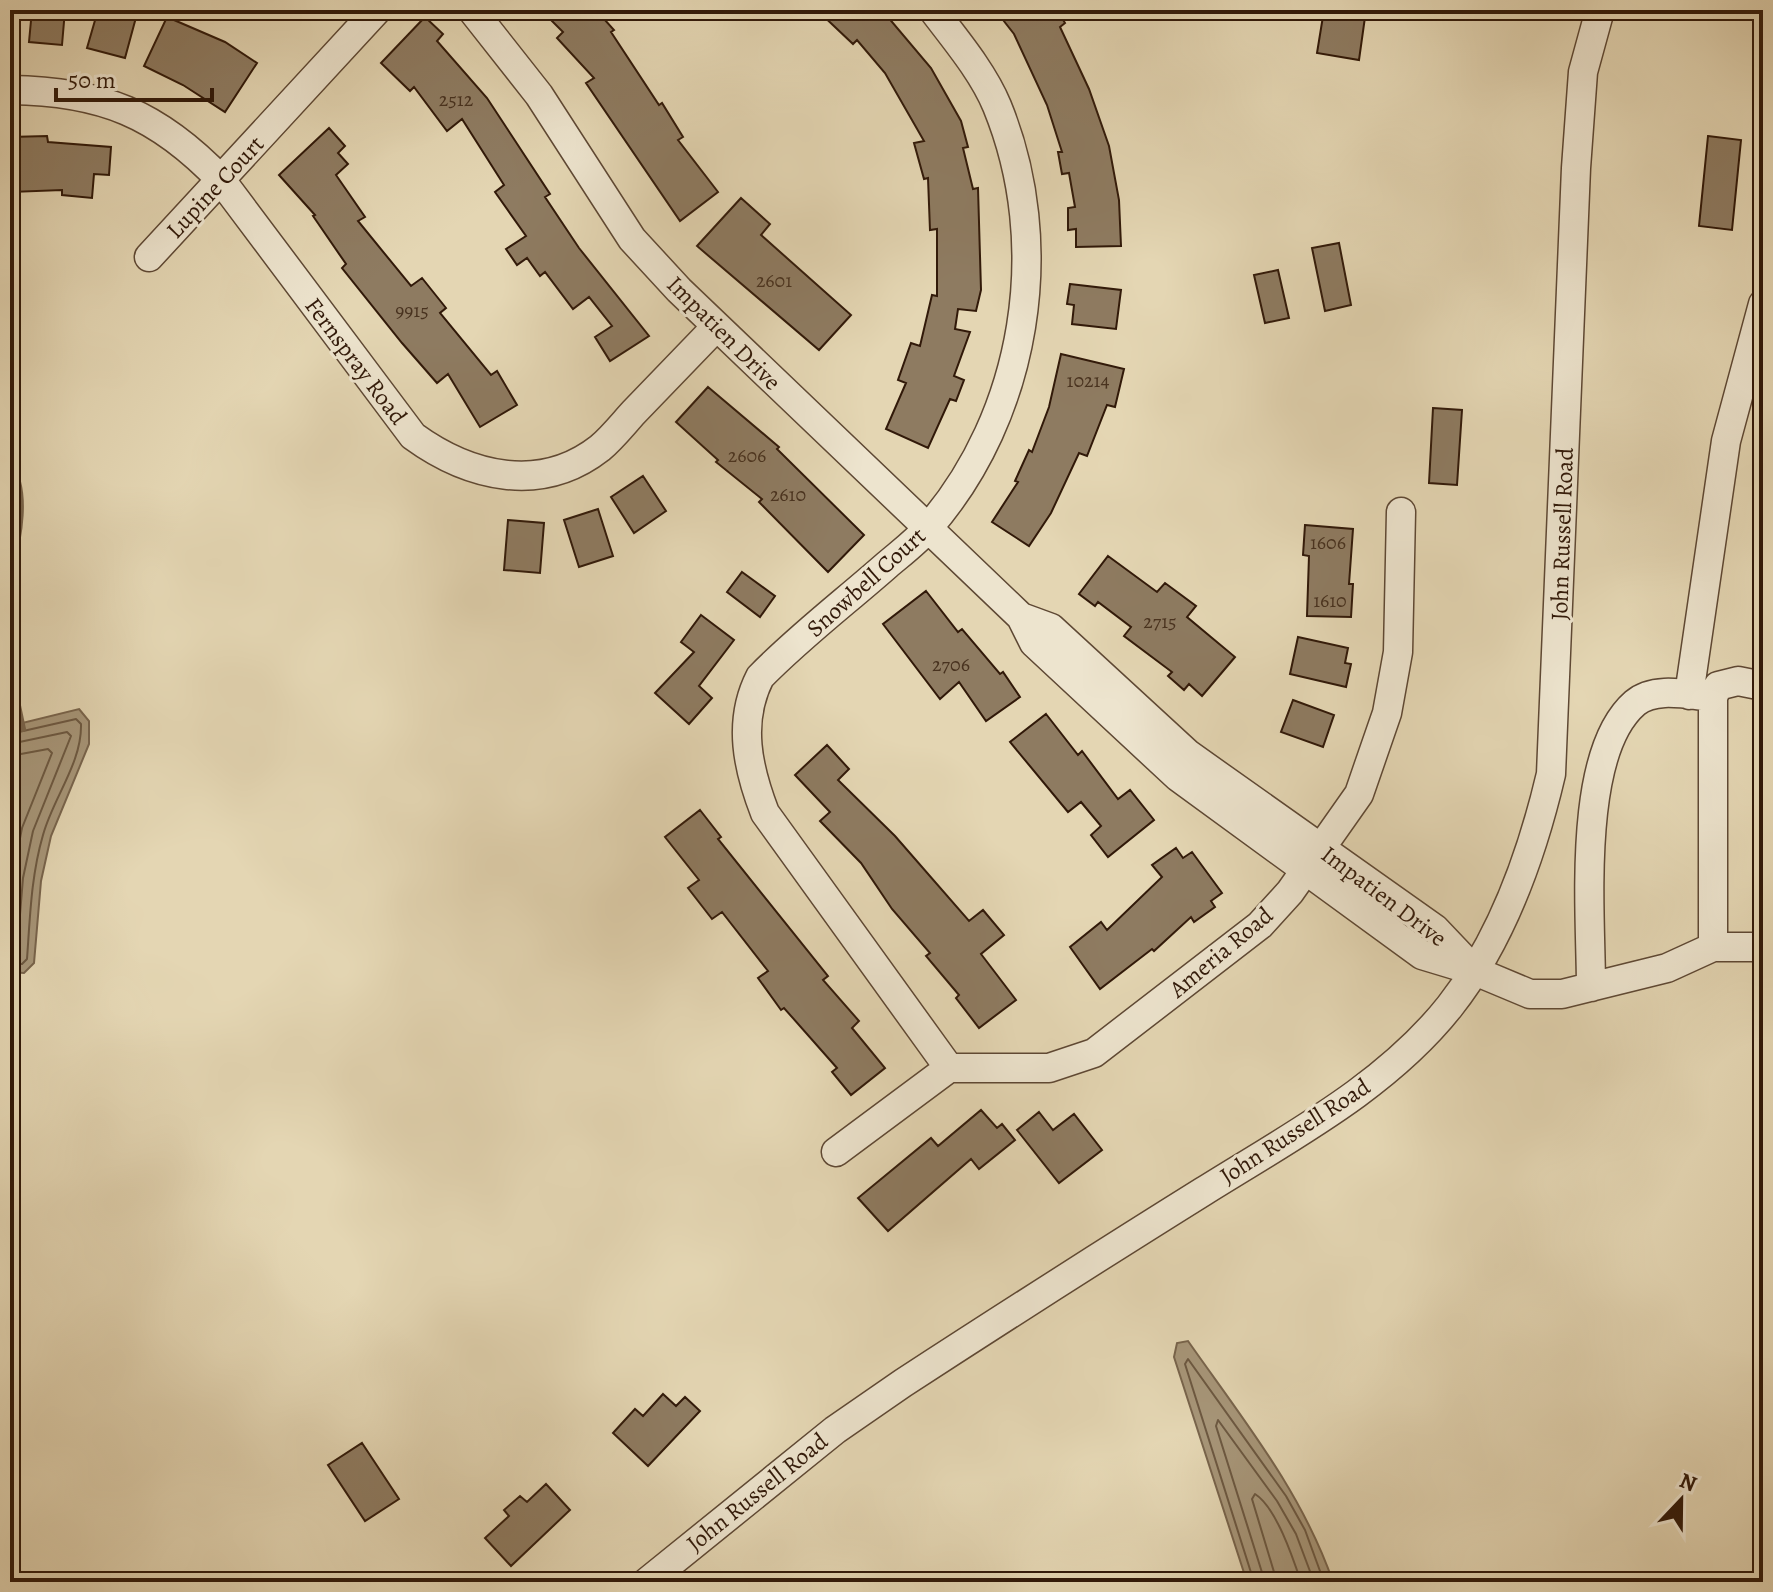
<svg xmlns="http://www.w3.org/2000/svg" width="1773" height="1592" font-family="Alegreya,serif">
	<rect width="100%" height="100%" fill="#e4d6b3"/>
	<filter id="stains"><feTurbulence type="fractalNoise" baseFrequency=".0025" numOctaves="4"/><feColorMatrix values="0 0 0 0 .2 0 0 0 0 .09 0 0 0 0 .02 0 0 0 .5 -.17"/></filter>
	<radialGradient id="worn" r=".72"><stop offset=".6" stop-color="#630" stop-opacity="0"/><stop offset="1" stop-color="#630" stop-opacity=".3"/></radialGradient>
	<path fill="#a79679" stroke="#78644c" stroke-width="2" d="M79,709l10,12v23l-38,92 -10,45 -7,82 -10,10 -14,-1v-246z
		M1188,1341c54,77 114,151 145,241h-86l-73,-225 3,-14z"/>
	<g fill="none" stroke-linecap="round" stroke-linejoin="round">
		<path stroke="#6c5841" stroke-width="2" d="M10,734l66,-15 5,5c1,39 -28,74 -38,111 -12,41 -13,83 -16,124l-5,5h-12
			M10,744l57,-12 4,4 -38,95 -10,47 -6,73 -7,3
			M10,756l38,-7 4,4 -30,75 -12,61
			M1254,1582l-69,-218 3,-5 98,137 19,34 19,52
			M1265,1582l-49,-156 2,-6 59,81 19,33 18,48
			M1277,1582l-25,-83 3,-5c21,13 38,64 46,88"/>
		<path stroke="#78644c" stroke-width="6" d="M10,465c19,25 9,75 1,102l5,129 7,33"/>
	</g>
	<path fill="#8e7b61" stroke="#311909" stroke-width="2" d="M32,10h33l-3,35 -33,-3z
		M98,10h40l-13,48 -38,-10z
		M541,10h55l18,20 -3,2 48,73 3,-2 21,34 -5,3 40,52 -38,29 -94,-138 8,-5 -37,-40 6,-6z
		M817,10h65l49,58 30,53 7,26 -5,1 10,41 5,-1 3,102 -5,21 -18,-2 -3,20 15,3 -16,44 10,4 -8,21 -6,-2 -22,49 -42,-19 20,-46 -8,-3 13,-37 9,3 12,-51 5,1v-67l-7,1 -2,-52 -4,1 -10,-36 10,-2 -39,-68 -28,-33 -4,4z
		M1010,10h47l8,13 -5,4 29,62 20,57 10,54 2,46 -45,1v-18l-8,1v-22l7,-1 -6,-34 -7,1 -4,-22h4l-15,-47 -33,-71 -14,-18z
		M1324,10h42l-7,50 -42,-7z
		M167,17l58,25 32,21 -32,49 -42,-27 -39,-19z
		M425,17l18,17 -6,7 50,57 63,96 -5,3 34,51 70,88 -39,25 -15,-24 17,-11 -23,-29 -16,12 -28,-37 -5,4 -13,-18 -10,7 -11,-16 20,-13 -31,-44 9,-7 -42,-66 -15,12 -33,-44 -4,4 -29,-28z
		M329,128l16,18 -7,7 10,11 -12,11 29,42 -7,4 53,65 11,-8 24,30 -6,5 51,62 6,-4 20,34 -37,22 -32,-53 -11,9 -35,-40 -60,-75 4,-4 -33,-48 2,-1 -36,-40z
		M47,136l1,6 63,5 -2,28 -15,-1 -2,24 -30,-3v-5l-51,2 -1,-55z
		M1708,136l33,4 -9,90 -33,-4z
		M741,198l29,26 -9,11 90,80 -32,35 -122,-104z
		M1339,243l12,62 -26,6 -13,-63z
		M1278,270l11,48 -24,5 -11,-48z
		M1070,284l51,6 -5,39 -44,-5 2,-19 -7,-1z
		M1061,354l63,15 -9,38 -8,-2 -20,51 -8,-3 -28,60 -22,33 -37,-24 26,-40 -3,-1 14,-31 3,2 17,-45z
		M708,387l71,60 -2,2 87,86 -36,37 -69,-70 3,-3 -46,-37 2,-2 -42,-38z
		M1433,408l29,2 -5,75 -28,-2z
		M643,476l23,35 -32,22 -23,-36z
		M598,509l15,47 -34,11 -15,-47z
		M508,520l36,3 -4,50 -36,-3z
		M1305,525l48,4 -4,55h4l-2,33 -44,-1 2,-60 -6,-1z
		M1108,556l49,36 8,-9 31,23 -9,11 48,40 -33,39 -13,-12 -5,6 -16,-14 4,-4 -48,-36 7,-9 -33,-25 -3,4 -16,-12z
		M742,572l33,24 -15,21 -33,-25z
		M926,591l32,41 4,-3 38,45 3,-2 17,25 -34,24 -27,-39 -19,17 -57,-75z
		M701,615l33,25 -35,46 13,12 -23,26 -34,-31 39,-41 -13,-10z
		M1298,637l50,11 -3,15 6,1 -5,23 -56,-13z
		M1293,700l41,15 -11,32 -42,-15z
		M1046,714l32,41 4,-4 36,48 12,-9 24,30 -46,37 -17,-22 10,-9 -20,-24 -13,10 -58,-70z
		M827,745l22,24 -11,11 57,56 74,85 14,-11 21,25 -23,19 35,46 -37,28 -23,-30 3,-3 -33,-39 4,-3 -38,-44 -31,-46 -41,-42 10,-9 -35,-37z
		M700,810l21,27 -3,2 110,137 -5,4 36,41 -7,7 33,40 -34,27 -19,-23 5,-4 -53,-60 -3,2 -23,-32 10,-7 -46,-59 -10,7 -24,-31 11,-8 -34,-43z
		M1176,848l7,10 9,-6 30,41 -11,8 4,6 -21,15 -3,-5 -37,34 -2,-2 -52,40 -30,-42 31,-25 6,8 55,-53 -10,-12z
		M981,1110l16,18 5,-4 13,16 -36,29 -8,-10 -83,72 -30,-33 73,-60 7,8z
		M1039,1112l14,18 21,-16 28,36 -43,33 -42,-53z
		M663,1394l13,12 9,-9 15,14 -52,55 -35,-33 22,-24 8,7z
		M362,1443l37,56 -34,22 -37,-56z
		M546,1484l24,26 -59,56 -26,-28 24,-22 -5,-6 16,-14 7,6z"/>
	<g fill="none" stroke-linecap="round" stroke-linejoin="round">
		<defs>
			<path id="minor" d="M472,10l67,85 93,144 47,51 342,327 13,26 144,134 244,178 53,16 55,23h32l105,-26 46,-21h50
				M933,10c22,29 50,62 64,96 57,139 30,309 -69,422 -12,14 -27,25 -41,37 -42,37 -88,72 -127,112 -23,45 -12,92 5,136l184,255
				M10,90c92,1 148,24 211,90l192,256c55,40 127,59 187,12 12,-10 23,-24 34,-36 27,-28 54,-56 81,-84
				M149,257l228,-247
				M1021,617l30,11 137,126 247,175 38,40
				M1689,695l37,-254 37,-137
				M1713,697l5,-11 20,-5 25,5
				M1591,987c0,-72 -15,-233 44,-284 20,-17 54,-8 78,-6v250
				M836,1152l113,-84h100l45,-15 166,-128 30,-33 69,-98 28,-81 11,-61 3,-140
				M647,1582l188,-152 68,-47c100,-65 200,-129 301,-192 86,-54 182,-104 246,-185 52,-66 82,-151 101,-232l25,-606 7,-96 17,-62"/>
		</defs>
		<use href="#minor" stroke="#5e4834" stroke-width="31"/>
		<use href="#minor" stroke="#ede4ce" stroke-width="28"/>
	</g>
	<g text-anchor="middle" dominant-baseline="central" stroke-width="6" stroke-linejoin="round" paint-order="stroke">
		<g font-size="20" fill="#48321f">
			<text x="456" y="99">2512</text>
			<text x="774" y="280">2601</text>
			<text x="412" y="310">9915</text>
			<text x="1088" y="380">10214</text>
			<text x="747" y="455">2606</text>
			<text x="788" y="494">2610</text>
			<text x="1328" y="542">1606</text>
			<text x="1330" y="600">1610</text>
			<text x="1160" y="621">2715</text>
			<text x="951" y="664">2706</text>
		</g>
		<g font-size="24" fill="#311909" stroke="#ede4ce">
			<text transform="translate(215 187) rotate(-47)">Lupine Court</text>
			<text transform="translate(724 333) rotate(45)">Impatien Drive</text>
			<text transform="translate(356 361) rotate(53)">Fernspray Road</text>
			<text transform="translate(1562 534) rotate(-88)">John Russell Road</text>
			<text transform="translate(866 582) rotate(-42)">Snowbell Court</text>
			<text transform="translate(1384 896) rotate(37)">Impatien Drive</text>
			<text transform="translate(1221 952) rotate(-40)">Ameria Road</text>
			<text transform="translate(1295 1131) rotate(-33)">John Russell Road</text>
			<text transform="translate(757 1492) rotate(-39)">John Russell Road</text>
		</g>
	</g>
	<rect width="1773" height="1592" fill="none" stroke="#e4d6b3" stroke-width="40"/>
	<rect x="12" y="12" width="1749" height="1568" fill="none" stroke="#311909" stroke-width="4"/>
	<rect x="20" y="20" width="1733" height="1552" fill="none" stroke="#311909" stroke-width="2"/>
	<g transform="translate(1681 1500) rotate(22)" stroke="#ede4ce" stroke-width="6" paint-order="stroke">
	<path d="M0-6L14 30L0 20L-14 30Z" fill="#311909"/>
	<text y="-12" font-size="22" font-weight="bold" text-anchor="middle" fill="#311909">N</text>
	</g>
	<path d="M56 88v12h156v-12" fill="none" stroke="#311909" stroke-width="4"/>
	<text x="68" y="88" font-size="24" fill="#311909" stroke="#ede4ce" stroke-width="6" paint-order="stroke">50 m</text>
	<rect width="100%" height="100%" filter="url(#stains)"/>
	<rect width="100%" height="100%" fill="url(#worn)"/>
</svg>
